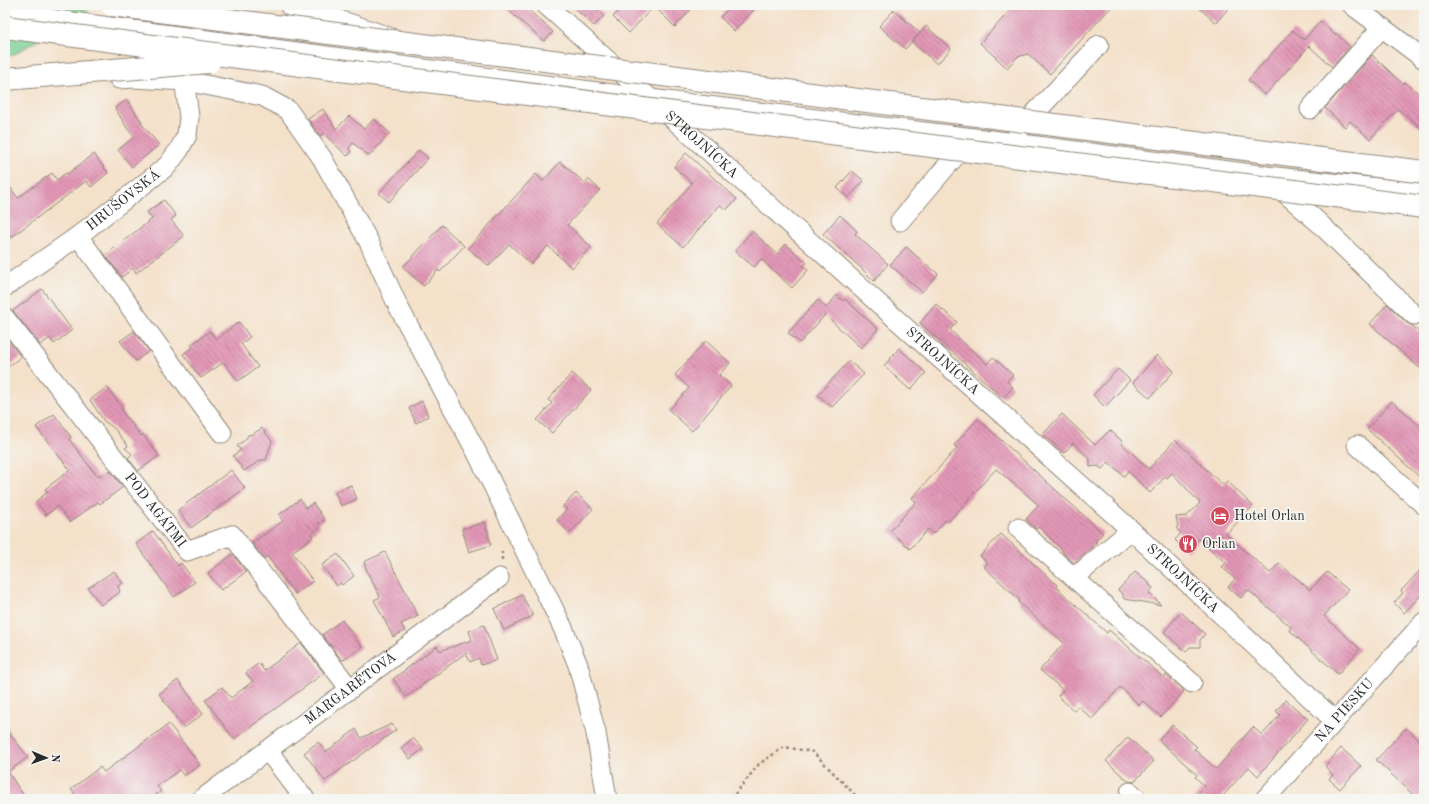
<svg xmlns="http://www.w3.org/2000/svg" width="1429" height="804" font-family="'Old Standard TT',serif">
	<defs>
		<pattern id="grass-tufts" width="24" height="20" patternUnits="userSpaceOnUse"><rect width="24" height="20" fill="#7ed295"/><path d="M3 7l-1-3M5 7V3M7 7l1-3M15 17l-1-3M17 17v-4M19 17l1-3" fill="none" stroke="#6db481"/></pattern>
		<pattern id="building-back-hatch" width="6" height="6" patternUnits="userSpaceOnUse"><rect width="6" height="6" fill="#e297b6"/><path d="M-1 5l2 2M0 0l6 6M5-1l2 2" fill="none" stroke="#b77b94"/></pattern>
	</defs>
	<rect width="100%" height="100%" fill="#f6f6f2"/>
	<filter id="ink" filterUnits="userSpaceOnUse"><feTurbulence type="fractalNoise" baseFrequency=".025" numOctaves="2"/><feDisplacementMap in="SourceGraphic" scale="8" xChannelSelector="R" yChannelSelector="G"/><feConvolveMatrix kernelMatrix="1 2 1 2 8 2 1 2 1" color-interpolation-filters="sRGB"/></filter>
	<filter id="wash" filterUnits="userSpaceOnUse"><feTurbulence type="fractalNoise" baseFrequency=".012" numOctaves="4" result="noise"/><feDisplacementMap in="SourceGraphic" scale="16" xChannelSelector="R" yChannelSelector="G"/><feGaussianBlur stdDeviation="0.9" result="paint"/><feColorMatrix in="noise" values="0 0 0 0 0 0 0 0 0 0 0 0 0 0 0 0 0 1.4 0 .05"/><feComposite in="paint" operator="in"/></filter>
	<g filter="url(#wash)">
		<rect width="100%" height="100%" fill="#f4e1ca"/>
		<path fill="url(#grass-tufts)" stroke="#547e60" d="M5,5h91l-83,50 -8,1z"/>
		<g id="blocks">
			<path fill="url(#building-back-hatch)" d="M502,5h21l30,27 -9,9z
				M571,5h22l11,11 -10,10z
				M624,5h71l-20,22 -21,-21 -25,27 -16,-16z
				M732,5h26l-24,26 -14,-14z
				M1015,5h98l-63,69 -22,-20 -11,3 -10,11 -27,-25z
				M1196,5h35l-15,18z
				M894,10l26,23 -15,16 -26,-23z
				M1320,21l15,14 1,-2 14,14 -18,20 -23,-21 -44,49 -17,-15 45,-50 11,10z
				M926,26l25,23 -14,15 -25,-22z
				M1372,55l31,29 2,-2 19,16v33l-26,-22 -28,30 -20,-18 -5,6 -20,-19z
				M127,100l15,22 -1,1 18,22 -27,22 -14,-17 16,-13 -7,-9 -12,-20z
				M323,109l13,20 13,-13 15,13 10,-10 16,14 -21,23 -16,-13 -4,5 2,5 -4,3 -24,-23 -3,3 -12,-17z
				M419,150l9,8 -39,44 -10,-9z
				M686,153l51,46 -11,11 -6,-5 -37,42 -26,-23 35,-41 -18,-16z
				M94,154l14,19 -17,14 -5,-6 -81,61v-62l13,18 34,-25 5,7 9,-7 1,1z
				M560,162l25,21 3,-4 12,11 -33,35 24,22 -19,21 -24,-22 -17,18 -22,-20 -20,22 -21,-18 68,-74 7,7z
				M852,171l12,10 -16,17 -11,-10z
				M164,200l12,16 -5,4 13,16 -48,37 -3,-5 -11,9 -17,-22 47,-36 -5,-7z
				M840,215l17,16 -2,3 33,30 -14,17 -13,-13 -38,-34z
				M442,225l22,21 -24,26 -2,-2 -14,16 -21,-19z
				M752,231l25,23 9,-10 21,19 -4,3 5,4 -16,18 -31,-29 -7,8 -19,-16z
				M906,247l32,27 -16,18 -32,-27z
				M42,289l30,41 -18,14 -4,-6 -10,7 -27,-34z
				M837,295l6,6 2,-2 33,30 -17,19 -36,-33 -25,28 -12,-10 30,-33 8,8z
				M936,304l21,18 -7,8 37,34 6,-7 20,18 -6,6 6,6 -10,11 -83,-75z
				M1387,304l20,19 6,3 6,6 5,-1v41l-54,-48z
				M239,322l11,15 -9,7 17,23 -20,14 -14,-19 -23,16 -18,-24 10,-7 -2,-2 19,-14 6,8z
				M134,331l15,20 -13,10 -16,-20z
				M5,336l16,21 -16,12z
				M706,341l24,22 -11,12 12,11 -39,45 -23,-21 20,-22 -14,-13z
				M899,348l27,25 -16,17 -26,-24z
				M1157,355l17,16 -24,27 -17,-15z
				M849,361l15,13 -32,33 -14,-12z
				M1118,369l12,11 -25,27 -12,-12z
				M572,373l19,17 -39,43 -15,-13 15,-17 -4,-3z
				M107,387l16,22 -2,1 20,26 2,-2 16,22 -21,15 -10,-13 4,-4 -7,-6 3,-2 -14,-18 -10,-7 -14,-21z
				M422,401l6,15 -12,7 -7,-15z
				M1392,401l32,29v51l-57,-52z
				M54,414l17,23 -2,2 28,37 3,-2 2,3 8,-6 13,16 -23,17 -2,-2 -28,20 -12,-16 -12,9 -10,-14 12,-9 -3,-3 25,-19 -34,-43z
				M1062,414l33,31 15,-15 13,12 -2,1 28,26 26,-29 48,45 4,-4 26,25 -27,28 44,39 9,-10 31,27 17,-18 21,18 -24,26 36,33 -22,25 -49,-44 2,-3 -43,-37 -7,8 -13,-11 7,-8 -13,-12 4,-4 -27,-24 -11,13 -13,-12 6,-7 -5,-5 2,-2 -2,-9 11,-1 13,-13 -28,-30 -6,6 -1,-2 -15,16 -22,-22 -4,5 -16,-14 -6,7 -4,-3 -8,1v-8l-17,-16 -9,10 -21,-19z
				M978,419l125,114 -8,9 1,1 -22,20 -9,-8 -4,-6 -22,-22 -3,2 -10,-10 13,-14 -43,-36 -48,53 -2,-2 -13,14 -5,-5 -18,20 -20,-18 26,-29 -4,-4 45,-50 -3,-3z
				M262,428l10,13 -6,19h-5l-17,11 -11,-15 8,-6 -4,-4 9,-7 2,-4 5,-1z
				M231,470l14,18 -54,40 -13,-18z
				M351,485l6,14 -16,7 -6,-14z
				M576,493l17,16 -23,24 -13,-13 10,-11 -4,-3z
				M300,499l6,9 7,-5 12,17 -7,4 2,3 -9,7 2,3 -21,15 21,29 -18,13 -28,-38 -3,3 -12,-16 31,-22 -4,-6z
				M485,522l6,23 -22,7 -7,-23z
				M153,531l25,35 3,-3 14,19 -21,15 -38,-53z
				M1001,534l56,51 -1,2 51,46 2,-3 55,48 2,-3 18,16 -23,26 -18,-16 -4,4 -19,-18 -28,32 -14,-13 -4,5 -16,-15 5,-6 -23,-20 24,-27 -46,-41 2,-2 -36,-33 4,-4 -8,-7z
				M385,552l33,64 -17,8 4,7 -12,6 -19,-37 6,-3 -13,-26 -3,-9z
				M233,554l13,18 -25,18 -13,-17z
				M338,554l16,22 -12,9 -2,-2 -3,3 -15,-21z
				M1424,566v26l-20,21 -10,-10 9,-10 -2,-2z
				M114,571l9,12 -5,3 2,6 -19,13 -13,-17z
				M1135,572l15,12 -1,1 4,3 -4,5 12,12 -37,-6 -1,-4 -5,-5z
				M522,595l11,21 -29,14 -10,-21z
				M1181,612l24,22 -5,6v7h-10l-4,5 -22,-20z
				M342,620l20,27 -18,13 -1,-1 -1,1 -20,-25z
				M484,625l13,35 -16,5 -2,-7 -9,4 -4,-9 -60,44 -13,-18 44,-33 3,5 32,-11 -3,-9z
				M301,643l23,30 -90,66 -29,-39 17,-13 9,11 22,-17 -7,-8 13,-10 5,8z
				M178,680l25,34 -19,14 -25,-34z
				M1286,700l22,19 -50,57 -9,-9 -29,32h-27l12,-13 -10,-9 2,-2 -38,-35 13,-15 25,22 -3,2 22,20 37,-42 9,8 18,-20 -4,-4z
				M169,724l31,41 -16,11 -5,-6 -22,16 4,5 -11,8h-72l-7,-10 29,-22 4,5z
				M392,724l4,6 -71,51 -21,-28 14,-11 8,10 30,-23 5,9z
				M5,727l23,30 -20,15 18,27h-21z
				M1406,728l18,16v55h-6l-42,-39z
				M1128,737l26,24 -20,21 -6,-1 -22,-20z
				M413,738l10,11 -13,10 -9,-11z
				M1341,748l20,18 -21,23 -11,-10 4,-4 -8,-9z"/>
		</g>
	</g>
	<g filter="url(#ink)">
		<use href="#blocks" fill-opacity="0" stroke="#90867a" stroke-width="1"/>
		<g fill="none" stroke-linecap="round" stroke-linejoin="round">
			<defs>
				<g id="minor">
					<path id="s1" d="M546,5l585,525 204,191"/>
					<path d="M1352,5l72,54"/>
					<path d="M5,13l645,86 357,43 260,34 157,17"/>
					<path d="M119,79l15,-1 51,3 77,15 26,14 34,48 47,84 29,64 78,145 87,177 15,37 18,68 11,66"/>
					<path d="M1310,109l72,-82"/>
					<path d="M1018,131l81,-86"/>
					<path d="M1276,185l42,37 96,93"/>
					<path d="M900,221l69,-81"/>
					<path d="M78,236l144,197"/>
					<path id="s2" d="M5,287l73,-51 89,-70 12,-16 8,-15 2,-18 -6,-47"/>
					<path id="s3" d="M5,318l182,233 45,-16 118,154"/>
					<path d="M1357,445l67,60"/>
					<path d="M1018,528l174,155"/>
					<path d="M1074,578l57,-48"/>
					<path d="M268,751l37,48"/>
					<path d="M1130,792l7,7"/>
					<path id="s4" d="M202,799l297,-221"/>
					<path id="s5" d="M1265,799l159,-177"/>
				</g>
				<path id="highway" d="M291,5l108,37 122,15"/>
			</defs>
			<use href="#minor" stroke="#90867a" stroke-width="21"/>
			<use href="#highway" stroke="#90867a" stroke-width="24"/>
			<path stroke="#90867a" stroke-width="2.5" stroke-dasharray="3 3" stroke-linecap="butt" d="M502,560v-11
				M731,799l28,-35 25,-17 29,5 46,47"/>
			<use href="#minor" stroke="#fff" stroke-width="19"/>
			<use href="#highway" stroke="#fff" stroke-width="22"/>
			<defs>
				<path id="highway-bridge" d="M112,5l287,37
					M5,27l942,121 477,59
					M521,57l903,115
					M5,79l204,-17"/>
			</defs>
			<use href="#highway-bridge" stroke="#90867a" stroke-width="24" stroke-linecap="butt"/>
			<use href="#highway-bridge" stroke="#fff" stroke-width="22"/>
		</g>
	</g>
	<defs>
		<symbol id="hotel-disc" viewBox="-11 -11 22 22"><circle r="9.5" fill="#d1495b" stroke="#f6f6f2"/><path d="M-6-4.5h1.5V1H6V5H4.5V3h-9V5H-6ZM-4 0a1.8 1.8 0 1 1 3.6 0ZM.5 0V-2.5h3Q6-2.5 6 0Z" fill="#fff"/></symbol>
		<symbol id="restaurant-disc" viewBox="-11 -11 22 22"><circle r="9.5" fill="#d1495b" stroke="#f6f6f2"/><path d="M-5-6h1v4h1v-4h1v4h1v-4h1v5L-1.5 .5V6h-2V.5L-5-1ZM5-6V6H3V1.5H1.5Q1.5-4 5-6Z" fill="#fff"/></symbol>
	</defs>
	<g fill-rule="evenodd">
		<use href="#hotel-disc" x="1209" y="505" width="22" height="22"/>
		<use href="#restaurant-disc" x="1177" y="533" width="22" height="22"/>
	</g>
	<g text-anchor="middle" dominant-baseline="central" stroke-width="3.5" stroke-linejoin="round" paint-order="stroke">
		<g font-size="14" fill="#2b2b2b" stroke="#f6f6f2">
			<text stroke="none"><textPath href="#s1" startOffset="209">STROJNÍCKA</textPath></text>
			<text stroke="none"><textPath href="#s2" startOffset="147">HRUŠOVSKÁ</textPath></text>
			<text stroke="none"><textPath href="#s1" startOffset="533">STROJNÍCKA</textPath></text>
			<text stroke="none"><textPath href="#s3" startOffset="244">POD AGÁTMI</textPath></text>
			<text stroke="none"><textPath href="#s1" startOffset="857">STROJNÍCKA</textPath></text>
			<text stroke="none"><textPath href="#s4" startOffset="185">MARGARÉTOVÁ</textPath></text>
			<text stroke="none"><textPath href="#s5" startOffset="119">NA PIESKU</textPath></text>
		</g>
		<g font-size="14" fill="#2b2b2b" stroke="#f6f6f2" text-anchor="start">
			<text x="1234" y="516">Hotel Orlan</text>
			<text x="1202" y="544">Orlan</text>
		</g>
	</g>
	<rect width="1429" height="804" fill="none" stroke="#f6f6f2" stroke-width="20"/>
	<g transform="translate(46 758) rotate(92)" stroke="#f6f6f2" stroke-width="3" paint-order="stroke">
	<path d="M0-3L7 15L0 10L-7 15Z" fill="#2b2b2b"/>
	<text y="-6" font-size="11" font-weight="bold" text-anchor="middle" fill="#2b2b2b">N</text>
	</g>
</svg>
